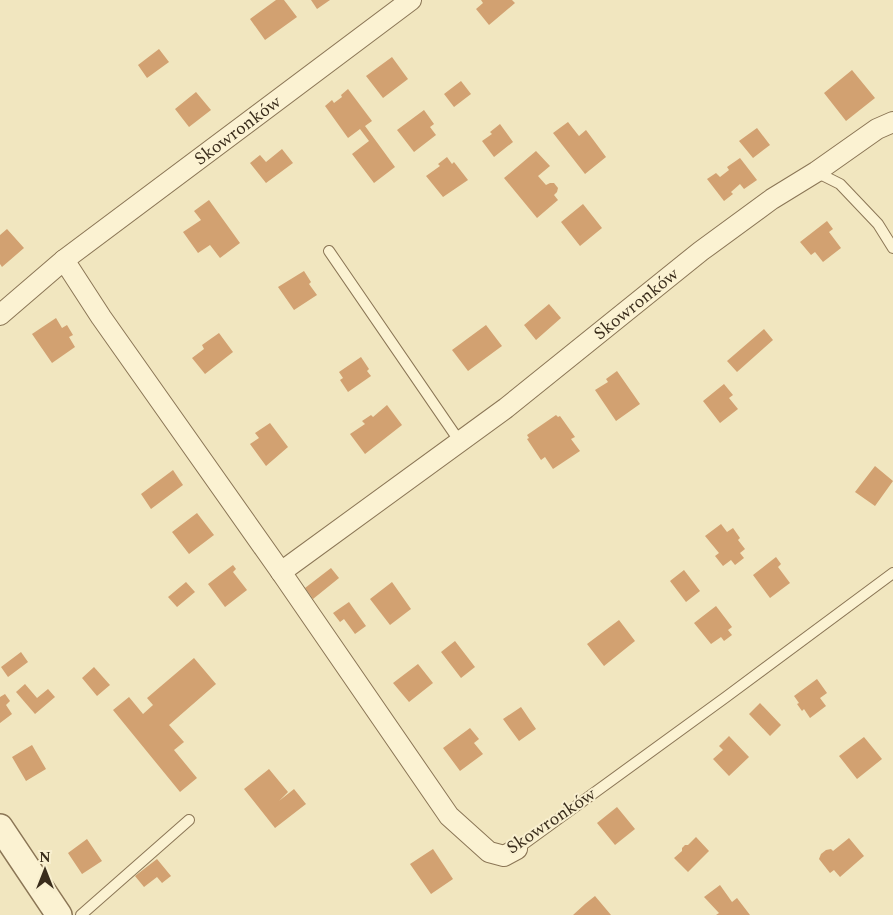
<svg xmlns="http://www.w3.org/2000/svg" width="893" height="915" font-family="Spectral,serif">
	<rect width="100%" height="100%" fill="#f1e6bf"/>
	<path fill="#d2a171" d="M276,0h8l13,17 -32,23 -15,-21z
		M311,0h19l-13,9z
		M481,0h31l3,3 -26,22 -13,-16 7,-6z
		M159,49l10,13 -22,16 -9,-13z
		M392,57l16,22 -25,19 -17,-22z
		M852,70l23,28 -29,23 -22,-28z
		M461,81l10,13 -17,13 -10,-13z
		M348,89l24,32 -7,5 30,41 -21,16 -22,-29 17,-13 -9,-12 -12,9 -23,-32 7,-6 2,3 8,-6 -1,-2z
		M196,92l15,18 -22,17 -14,-18z
		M424,110l10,14 -4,3 6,8 -22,17 -17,-22z
		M568,122l11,14 7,-6 20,27 -21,17 -32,-41z
		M500,124l13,18 -19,15 -12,-16 10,-7 -2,-2z
		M757,128l13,17 -17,13 -14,-17z
		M282,149l11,14 -27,20 -16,-20 10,-8 6,7z
		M536,151l14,15 -12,10 8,9 4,-2h4l4,5 -1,4 -3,3 4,5 -21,18 -33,-40z
		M447,157l5,7 2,-2 14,18 -25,17 -17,-21 14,-10 -2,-2z
		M740,158l17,22 -13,9 -4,-5 -9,8 2,2 -9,7 -17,-22 9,-6 4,4 9,-7 -2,-3z
		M209,200l31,43 -20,15 -10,-13 -12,8 -15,-21 18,-12 -7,-9z
		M583,204l19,24 -22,18 -19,-24z
		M827,221l6,8 -4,3 12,16 -18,14 -8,-10 -4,3 -11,-13z
		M7,229l17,19 -22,19 -2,-3v-29z
		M304,271l7,11 -2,2 8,11 -23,15 -16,-23z
		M549,304l12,14 -25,22 -12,-15z
		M56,318l6,10 5,-3 6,10 -4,2 6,10 -23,16 -20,-29z
		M486,325l16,21 -34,25 -16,-21z
		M764,329l9,11 -36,32 -10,-11z
		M219,333l14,19 -28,22 -13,-16 12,-9 -2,-4z
		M361,357l8,12 -2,2 4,5 -23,16 -8,-12 3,-2 -4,-6z
		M617,371l23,33 -24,17 -21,-31 13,-8 -2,-3z
		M724,384l9,11 -4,3 9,11 -18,14 -17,-22z
		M387,405l15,20 -37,29 -15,-20 15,-10 -3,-3 9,-6 2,2z
		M556,415l2,2 2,-1 15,21 -4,2 9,12 -27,18 -8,-12 -4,3 -14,-21 2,-1 -2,-3z
		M270,423l18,24 -22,19 -16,-22 9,-6 -4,-5z
		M875,466l18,15 -18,25 -20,-14z
		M173,470l10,15 -32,24 -10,-15z
		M197,513l17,22 -25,19 -17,-22z
		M721,524l6,8 6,-4 7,10 -2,2 7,9 -5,4 4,5 -9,7 -4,-5 -8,6 -8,-10 4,-3 -14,-17z
		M776,557l5,7 -3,3 12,16 -20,15 -17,-23z
		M233,565l3,4 -3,3 14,18 -22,17 -17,-23z
		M331,568l8,10 -26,21 -8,-11z
		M684,570l16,21 -14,11 -16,-21z
		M186,582l9,10 -18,15 -9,-10z
		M392,582l19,27 -21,16 -20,-26z
		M349,602l17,24 -11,8 -11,-15 -4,3 -7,-9z
		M716,606l16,21 -4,3 4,5 -8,6 -3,-4 -10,7 -17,-21z
		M619,620l16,21 -31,25 -17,-22z
		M455,641l20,26 -14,11 -20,-26z
		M21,652l7,10 -20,15 -7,-10z
		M194,658l22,26 -47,41 15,17 -10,8 23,28 -17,14 -67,-82 16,-13 14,17 10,-9 -6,-7z
		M418,664l15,19 -24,19 -16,-19z
		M94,667l16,18 -13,11 -15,-18z
		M817,679l10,14 -7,5 6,8 -16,12 -6,-9 -2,2 -5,-7 2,-1 -5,-7z
		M25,684l12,14 11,-9 7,8 -20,17 -19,-22z
		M5,694l5,7 -4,4 6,9 -12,9v-26z
		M760,703l21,22 -11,11 -21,-22z
		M521,707l15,22 -17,12 -16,-22z
		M470,728l9,11 -5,4 9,11 -23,17 -17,-23z
		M729,736l20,21 -20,19 -16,-17 10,-9 -4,-4z
		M864,737l18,22 -25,20 -18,-23z
		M32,745l14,24 -20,12 -14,-24z
		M269,769l19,23 -9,9 15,-12 12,15 -31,24 -31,-39z
		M617,807l18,22 -20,16 -18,-22z
		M696,837l13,14 -21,21 -14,-14 8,-7v-3l3,-3h3z
		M849,838l15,18 -24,21 -6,-7 -4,3 -11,-14 2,-5 5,-4 5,-1 2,2z
		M87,839l15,22 -20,13 -14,-21z
		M433,849l20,30 -22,15 -21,-30z
		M157,859l14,17 -9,7 -5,-6 -13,10 -9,-11z
		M720,885l12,17 5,-4 13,17h-34l3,-2 -15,-16z
		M595,896l16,19h-38l12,-11z"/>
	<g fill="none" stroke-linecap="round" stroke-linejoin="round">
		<defs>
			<path id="service" d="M816,172l24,12 38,40 15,24
				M329,251l131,191
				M517,849l209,-152 167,-124
				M81,915l108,-95"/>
			<g id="minor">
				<path d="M64,260l37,57 180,255 168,244 40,36 15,4 13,-7"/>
				<path id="s1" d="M0,315l64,-55 347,-260"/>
				<path id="s2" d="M281,572l225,-164 195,-157 71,-52 44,-27 61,-43 16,-7"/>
			</g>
			<path id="tertiary" d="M0,827l59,88"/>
		</defs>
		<use href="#service" stroke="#8b7656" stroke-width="12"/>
		<use href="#minor" stroke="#8b7656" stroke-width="22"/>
		<use href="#tertiary" stroke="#8b7656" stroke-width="28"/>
		<use href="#service" stroke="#fbf2d2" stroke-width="10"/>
		<use href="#minor" stroke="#fbf2d2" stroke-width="20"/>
		<use href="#tertiary" stroke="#fbf2d2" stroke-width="25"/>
	</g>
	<g text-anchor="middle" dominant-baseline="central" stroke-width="4" stroke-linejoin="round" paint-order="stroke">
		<g font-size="18" fill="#392c1b" stroke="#f8efcf">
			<text stroke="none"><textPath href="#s1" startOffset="301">Skowronków</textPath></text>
			<text stroke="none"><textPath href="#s2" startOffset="445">Skowronków</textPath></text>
			<text transform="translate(551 821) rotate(-34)">Skowronków</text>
		</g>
	</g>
	<g transform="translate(45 870)" stroke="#f8efcf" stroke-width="4" paint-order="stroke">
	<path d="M0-4L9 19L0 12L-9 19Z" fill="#392c1b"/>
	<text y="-8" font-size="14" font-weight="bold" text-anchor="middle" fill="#392c1b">N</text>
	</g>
</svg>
